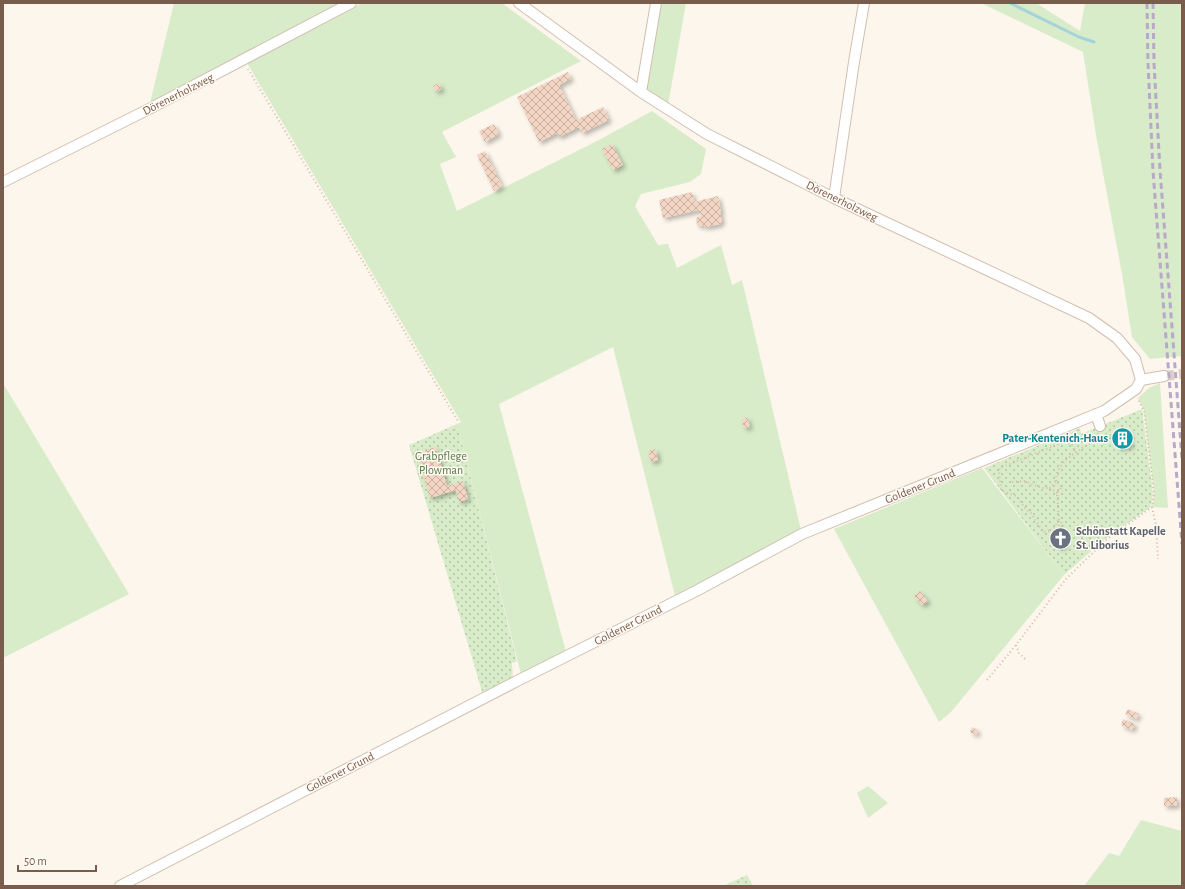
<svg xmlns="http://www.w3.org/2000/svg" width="1185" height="889" font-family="'Alegreya Sans',sans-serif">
	<defs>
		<pattern id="park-dots" width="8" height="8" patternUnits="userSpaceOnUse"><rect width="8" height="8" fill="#d8ecc9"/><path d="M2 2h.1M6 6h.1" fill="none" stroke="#b4c2a5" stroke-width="1.8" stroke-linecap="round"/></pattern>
		<pattern id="building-cross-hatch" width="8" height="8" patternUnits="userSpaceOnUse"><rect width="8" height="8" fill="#f3d5c3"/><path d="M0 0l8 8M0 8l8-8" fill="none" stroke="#cab0a1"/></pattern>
		<filter id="shadow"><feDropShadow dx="3" dy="3" stdDeviation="2" flood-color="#0004"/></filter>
	</defs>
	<rect width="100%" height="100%" fill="#fdf6ec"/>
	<path fill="#d8ecc9" d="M174,3h170l-194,100z
		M362,3h140l79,58 -139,71 14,25 -16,7 17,47 140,-70 55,-30 54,38 -5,25 -11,8 -49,12 -6,12 23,39 10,-1 9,24 44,-23 11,40 10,-5 59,250 -126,66 -62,-249 -114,57 67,248 -45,22 -64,-250 4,-2 -214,-359z
		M658,3h28l-18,102 -26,-16z
		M981,3h55l44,28 5,-28h97v353l-32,3 -18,-22 -10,-63 -25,-133 -14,-89z
		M3,383l126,211 -126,64z
		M1160,383l8,125 -16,-1 2,-14 -10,-82 -6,-13 11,-10z
		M982,468l82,107 -113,137 -12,10 -105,-193z
		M868,786l20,17 -20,15 -11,-25z
		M1141,820l41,11v55h-98l25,-33 10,3z"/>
	<path fill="url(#park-dots)" d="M1142,409l11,84 -2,14 -46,32 -41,36 -80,-107 96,-40 1,6z
		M457,424l60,237 -5,2 1,17 -30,15 -74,-250z
		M747,875l6,11h-30z"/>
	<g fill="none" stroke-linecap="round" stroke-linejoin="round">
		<path stroke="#a5d3da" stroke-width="3" d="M1010,3l69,34 15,5"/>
	</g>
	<path fill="url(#building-cross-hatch)" filter="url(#shadow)" d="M568,72l3,7 -12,6 17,35 27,-13 6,13 -27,13 -3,-6 -20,10 -2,-4 -18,9 -22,-45z
		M439,83l3,6 -6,3 -3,-6z
		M494,124l5,10 -14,8 -6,-11z
		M612,144l11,21 -10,5 -11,-21z
		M485,151l17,35 -8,5 -17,-36z
		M692,192l2,10 24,-6 3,15 -1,1 2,9 -2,3 -14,3 -3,-2 -4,1 -2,-1 -1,-6 1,-2 4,-1 -2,-6 -36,8 -4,-18z
		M747,417l3,10 -6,1 -2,-9z
		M1128,430l3,16 -13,2 -2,-17z
		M436,447l11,39 16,-5 5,18 -9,3 -3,-12 -26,8 -13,-45z
		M656,449l2,11 -7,2 -3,-11z
		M1064,533v12l-1,2h-4l-3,-4 -1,-9z
		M920,591l8,10 -6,4 -8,-9z
		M1128,709l11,5 -3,5 -11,-5z
		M1123,719l12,5 -3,6 -11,-5z
		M972,727l6,3 -2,5 -6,-3z
		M1177,797v9h-13v-8z"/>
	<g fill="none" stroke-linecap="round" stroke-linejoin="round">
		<path stroke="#dcd0c4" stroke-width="10" stroke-dasharray="10 5" stroke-linecap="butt" d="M1164,376l18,-2"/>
		<defs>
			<path id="minor" d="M519,3l122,89 66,42 127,64 255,120 28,20 18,21 6,21
				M641,92l15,-89
				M3,182l148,-74 200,-105
				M834,198l20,-136 10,-59
				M1141,380l23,-4
				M1096,414l4,12
				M120,886l399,-206 177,-89 106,-57 302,-123 32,-22 5,-9"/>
		</defs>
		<use href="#minor" stroke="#d1beb0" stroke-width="12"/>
		<path stroke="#d9b8a5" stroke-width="2" stroke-dasharray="1 3" stroke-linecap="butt" d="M248,69l210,352
			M1095,440h6l15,-8
			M1056,481c-1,-20 25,-31 39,-41l3,-4
			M1012,482l12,-1 18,7h8
			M1057,493l-7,-5 6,-7 6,6 -5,6 2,26 6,10 2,14 -3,5 -6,1c-9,-10 -5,-20 1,-30
			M1152,507l4,18 2,34
			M1059,521v8
			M1065,529l-22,3 -12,-19 -5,-4 -10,-13 -15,-6 -2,-19 1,-3 66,-27 6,4 4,8
			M1016,645l3,8 8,8
			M987,680l29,-35 50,-66 40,-39 46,-33 2,-14 -10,-82 -6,-12"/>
		<use href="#minor" stroke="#fff" stroke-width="10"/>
		<path stroke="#b9a8c9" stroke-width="3" stroke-dasharray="6 4" stroke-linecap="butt" d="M1147,3l1,60 5,108 29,373
			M1153,3l1,60 6,107 22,289"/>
	</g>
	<defs>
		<symbol id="building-disc" viewBox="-11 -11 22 22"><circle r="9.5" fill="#0f9aa8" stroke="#fffaf3"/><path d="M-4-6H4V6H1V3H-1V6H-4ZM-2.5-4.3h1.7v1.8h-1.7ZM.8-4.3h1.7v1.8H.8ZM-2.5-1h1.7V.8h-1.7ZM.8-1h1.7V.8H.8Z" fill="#fff"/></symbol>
		<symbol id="church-disc" viewBox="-11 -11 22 22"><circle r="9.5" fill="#6b7280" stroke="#fffaf3"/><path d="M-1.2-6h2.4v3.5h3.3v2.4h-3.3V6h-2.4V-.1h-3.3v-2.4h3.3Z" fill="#fff"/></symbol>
	</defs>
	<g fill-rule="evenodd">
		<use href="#building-disc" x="1110" y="426" width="25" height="25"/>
		<use href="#church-disc" x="1048" y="526" width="25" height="25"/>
	</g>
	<g text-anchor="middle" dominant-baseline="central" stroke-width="3" stroke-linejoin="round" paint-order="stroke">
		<g font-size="12" fill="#7a5c4d" stroke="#fffaf3">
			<text transform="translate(178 94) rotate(-27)">Dörenerholzweg</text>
			<text transform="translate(842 201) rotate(26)">Dörenerholzweg</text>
			<text transform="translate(920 486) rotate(-22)">Goldener Grund</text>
			<text transform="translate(628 625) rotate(-27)">Goldener Grund</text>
			<text transform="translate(340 772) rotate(-27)">Goldener Grund</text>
		</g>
		<g font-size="12" font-weight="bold" fill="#0d838f" stroke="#fffaf3" text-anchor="end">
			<text x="1108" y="438">Pater-Kentenich-Haus</text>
		</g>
		<g font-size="12" fill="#537a41" stroke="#fffaf3">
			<text x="441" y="456">Grabpflege<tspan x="441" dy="14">Plowman</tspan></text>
		</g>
		<g font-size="12" font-weight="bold" fill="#5b616d" stroke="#fffaf3" text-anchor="start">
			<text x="1076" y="531">Schönstatt Kapelle<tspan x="1076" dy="14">St. Liborius</tspan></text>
		</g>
	</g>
	<rect width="1185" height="889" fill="none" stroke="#7a5c4d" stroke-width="8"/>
	<path d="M18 865v6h78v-6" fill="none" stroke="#7a5c4d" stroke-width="2"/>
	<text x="24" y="865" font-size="12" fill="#7a5c4d" stroke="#fffaf3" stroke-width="3" paint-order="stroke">50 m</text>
</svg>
